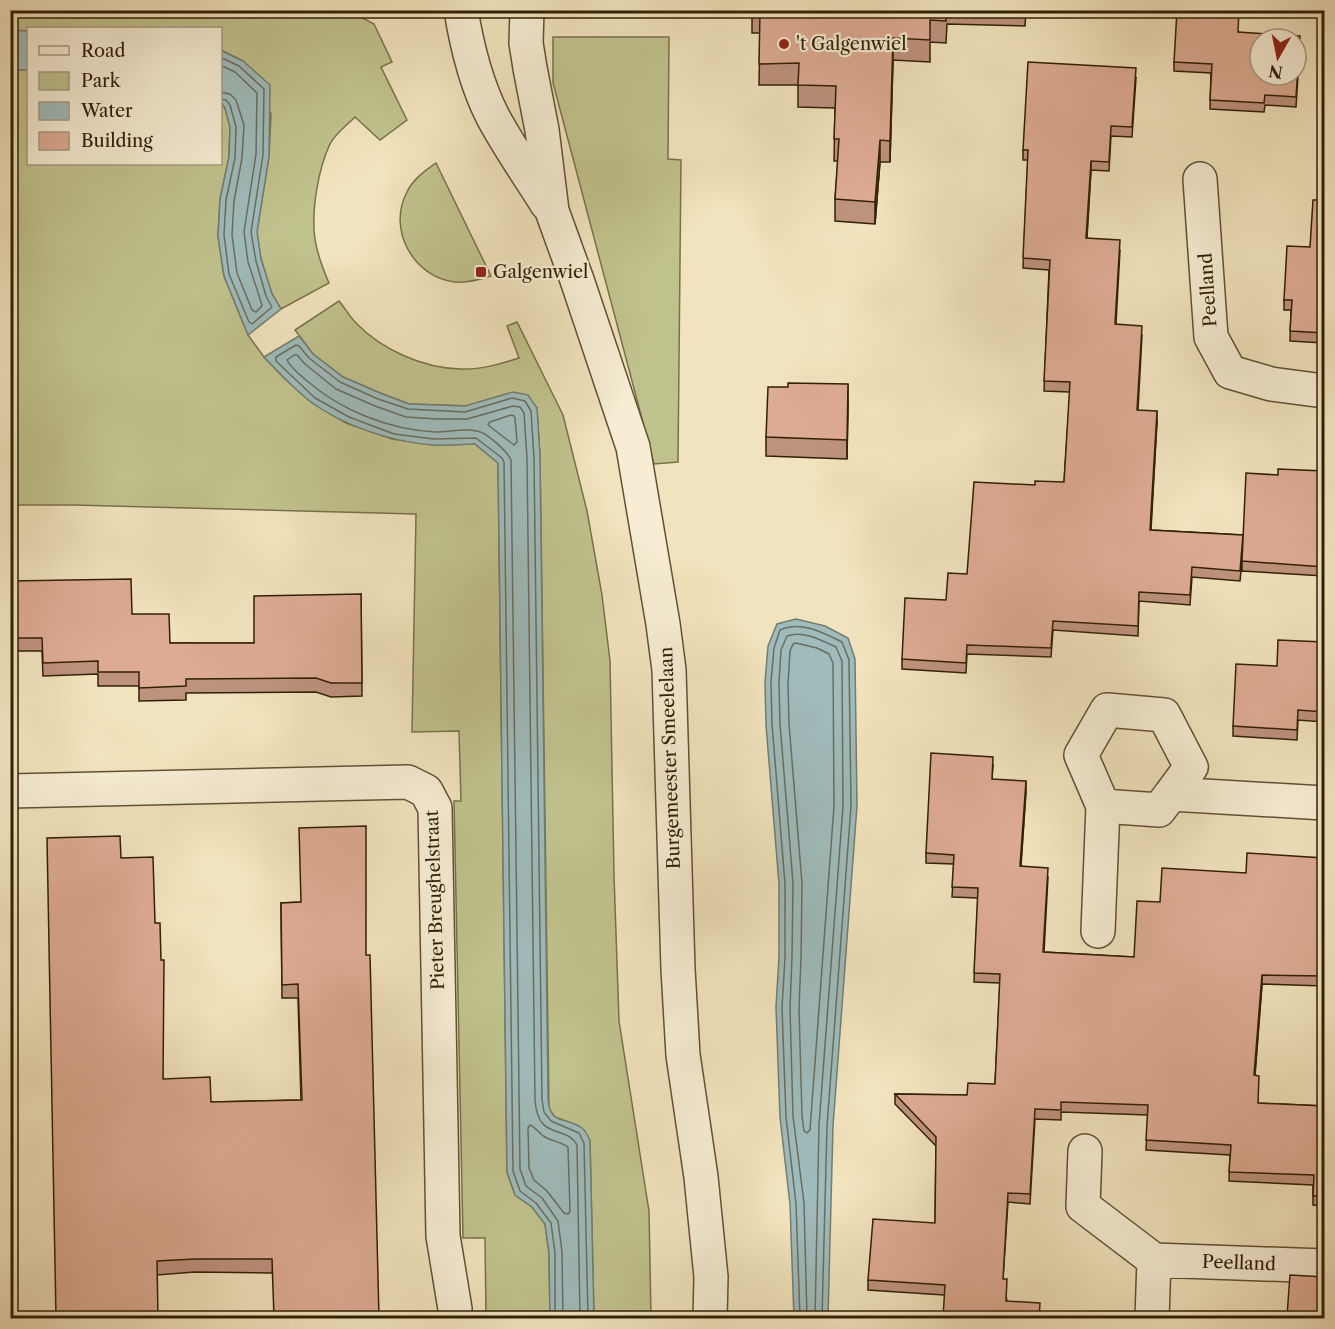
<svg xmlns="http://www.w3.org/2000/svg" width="1335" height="1329" font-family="'Libre Caslon Text',serif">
	<rect width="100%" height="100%" fill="#f1e3bd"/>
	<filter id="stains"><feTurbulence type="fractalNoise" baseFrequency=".00333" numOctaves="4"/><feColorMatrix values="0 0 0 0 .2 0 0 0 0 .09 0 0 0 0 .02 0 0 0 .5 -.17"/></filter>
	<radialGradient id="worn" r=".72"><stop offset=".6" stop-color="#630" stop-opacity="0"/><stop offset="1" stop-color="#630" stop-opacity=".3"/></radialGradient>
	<path fill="#c0c28d" stroke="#787149" stroke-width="1.5" d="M10,11l273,5 72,-2 19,10 18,38 -11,5 26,53 -27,20 -25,-23c-8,8 -20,17 -25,27 -12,25 -19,68 -15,95 2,15 8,30 14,44l-48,26 -9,-15 -11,-35 -4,-27 12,-76 2,-42 -28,-53 -22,-11 -1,-22h-192v3l-17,-1z
		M553,37h116l-1,122 13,1 -3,302 -24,2 -101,-381z
		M10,70h18v94h192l1,-62 4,6 5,18 -1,31 -9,42 -2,37 6,40 24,59 16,22 19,20 29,26 34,20 46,16 42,6 41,-1 23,19 9,709 8,23 17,12 13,17 4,29 1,65h-64l-1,-80h-22l-9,-437h7l-2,-70 -47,1 4,-218 -343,-9h-62z
		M436,163l55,113c-12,4 -23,7 -36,6 -42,-5 -68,-53 -48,-90 6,-13 18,-21 29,-29z
		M339,301c6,7 11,16 17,22 26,27 67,45 104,46 21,1 40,-5 59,-11l-12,-32 10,-4 46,93 24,96 15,84 8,66 4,214 5,146 30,190 2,107h-57l-4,-177 -19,-18 -16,-6 -6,-8 -9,-652 -3,-49 -128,-4 -29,-11 -37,-16 -30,-23 -18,-24z"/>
	<path fill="#9fbbbb" stroke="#737d72" stroke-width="1.5" d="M11,30l17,1v39h-17z
		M220,50l23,11 27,24 -1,71 -12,76 4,27 11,35 9,15 -33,26 -24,-59 -6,-40 2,-37 9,-42 1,-30 -5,-19 -4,-6z
		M299,336l14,18 30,23 37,16 29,11 56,2 48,-14 15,3 9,13 3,49 8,642c2,27 17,17 34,29 4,3 6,8 8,13l4,177h-44l-1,-65 -4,-29 -13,-17 -17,-12 -8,-23 -9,-709 -23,-19c-14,0 -29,2 -42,1 -41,-3 -89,-19 -122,-43 -17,-13 -32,-29 -47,-45z
		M796,619l29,7 23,12 7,21 2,147 -24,320 -5,192h-34l-4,-114 -10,-87 -4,-110 3,-50v-73l-13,-159 -1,-43 3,-36 9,-22z"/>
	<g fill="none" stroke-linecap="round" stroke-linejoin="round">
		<path stroke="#686e60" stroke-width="1.5" d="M220,57l19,9 25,23 -1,66 -12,77 5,29 10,35 6,11 -20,17 -3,-2 -20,-48 -5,-39 2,-35 9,-42 1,-31 -6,-22 -4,-5 -6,-1
			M220,65l15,7 22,21 -1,61 -12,78 4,30 14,43 -1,2 -5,5 -4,-2 -15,-37 -5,-38 2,-34 8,-43 2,-33 -8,-25 -6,-6 -10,-2
			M511,415l3,1 1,2 2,24 -3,3 -26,-20 2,-3z
			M796,643l21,5 12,6 4,9 1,143 -24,324 -3,3 -3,-2 -2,-15 -3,-108 2,-50 1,-75 -13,-159 -1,-41 2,-32 3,-7z
			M530,1125c6,2 9,9 15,12 7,4 16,5 23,10l2,64 -2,3 -4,-1 -17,-22 -13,-11 -5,-12 -1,-40z
			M555,1318v-65l-4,-30 -15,-20 -16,-12 -7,-20 -9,-709 -2,-4 -26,-20 -42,1 -40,-5 -45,-17 -34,-19 -39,-37v-4l20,-12 3,1 10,12 31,24 38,17 30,10 57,3 47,-14 13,3 6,10 3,47 8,641 2,13 7,9 28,12 5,10 4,175
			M563,1318l-1,-66 -4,-31 -16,-23 -16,-12 -6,-17 -9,-709c-3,-8 -25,-28 -34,-29 -13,-3 -28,1 -41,1 -47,-2 -96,-22 -130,-52 -7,-6 -15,-12 -19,-20l7,-5h3l8,9 31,25 39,17 31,11 31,2h30l46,-13 7,1 4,6 3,45 8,642c3,42 31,24 42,45l3,173
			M800,1318l-4,-114 -10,-87 -4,-109 3,-51v-73l-13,-160 -1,-42 3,-34 6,-18c20,-10 44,3 62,12l7,18 2,146 -24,320 -5,192
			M807,1318l-3,-115 -11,-87 -3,-108 2,-51 1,-74 -13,-159 -1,-41 2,-33 6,-14c16,-6 34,4 49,11l6,14 1,145 -24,319 -4,193"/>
		<defs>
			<path id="minor" d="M1200,179l11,158 19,35 41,12 53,7
				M10,791l398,-9 18,9 9,17 8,428 12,73v9
				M1103,806l-22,-51 26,-45 57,5 27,52 -20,27
				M1098,931l5,-125 56,4 12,-16 153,9
				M1085,1151l-2,55 71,54 170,6
				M1152,1318l2,-58"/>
			<path id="tertiary" d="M461,10c6,37 15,74 32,107 16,30 36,58 54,87
				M527,10l-1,33 4,25 12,62 10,81 25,69 56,167 30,177 6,46 9,299 5,86 18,122 10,100 -1,41"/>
		</defs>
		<use href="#minor" stroke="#615133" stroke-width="36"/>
		<use href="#tertiary" stroke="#615133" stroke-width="36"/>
		<use href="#minor" stroke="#f6edd4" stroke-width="33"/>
		<use href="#tertiary" stroke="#f6edd4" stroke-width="33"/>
	</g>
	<path fill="#be937e" stroke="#312005" stroke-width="1.5" d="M752,10h274l-1,16 -78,-2 -1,19 -16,-1v20l-37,-2 -3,102h-10l-5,62 -40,-3v-22l3,-38h-4l1,-53 -37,-1v-22h-39l1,-52h-8z
		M1238,32l62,13 -4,62 -31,-2 -1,7 -54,-3 1,-36 -37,-2v-9z
		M1136,78l-4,59 -21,-1 -2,35 -18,-1 -4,68 33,12 -4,74 26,11 -4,75 19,11 -6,109 92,5 35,-60 46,-4v105l-82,-5v-10l-2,20 -48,-4 -2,28 -51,-4 -1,35 -85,-6 -2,27 -84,-3 -1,19 -64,-4v-10l133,-174 29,-3 6,-90 -26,-1 5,-121 -26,-2 5,-108h-5v-10z
		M1324,200v143l-34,-2 1,-31h-7v-10l26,-53z
		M788,387l60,16 -1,56 -81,-3v-19z
		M10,581l122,33 38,29h84l107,-49 1,102 -31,1 -15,-5 -130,1v7l-47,1v-15h-41v-12l-55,2 -1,-25h-32z
		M1324,642v80l-26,-2 -1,20 -64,-4v-10l44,-60z
		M993,766l-1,13 34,12 -5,75 27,11 -4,75 90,5 26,-55 86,-29 78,-15v128l-62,-2 -7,92 3,27 66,3v100l-11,-1v-20l-84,-4 1,-26 -84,-5 2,-35 -87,-3v8l-26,-1 -5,85 -22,-2 -5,77 4,22 33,17 -96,-23 -76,-5v-10l67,-57 1,-77 -41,-42v-10l72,1 28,-11 5,-101 -26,-1 4,-84 -26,-1 2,-33 -28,-1v-10z
		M366,826l-94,447 -77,-1 -38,3 -36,-417 34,65 8,156 48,23 90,-2 -3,-102h-16l-1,-95 20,-1z"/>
	<path fill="#9b7867" stroke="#312005" stroke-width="1.5" d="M893,38v22l-3,102v-21z
		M880,140v22l-5,62v-22z
		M1091,161v9l-5,78v-10z
		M848,384v19l-1,56v-19z
		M1157,411v10l-7,119v-10z
		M1026,781v10l-6,85v-10z
		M1262,975v9l-8,101v-10z"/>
	<path fill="#ddab93" stroke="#312005" stroke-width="1.5" fill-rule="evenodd" d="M752,10h194v11l-16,-1v20l-37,-2 -3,103 -10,-1 -5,62 -40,-3 4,-60h-5l2,-53 -38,-1 1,-22 -40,1 1,-53z
		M1177,10h62l-1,22 62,4 -4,61 -31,-2 -1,8 -54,-3 2,-36 -38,-2zM1260,39h36v36h-36z
		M1028,62l108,6 -4,59 -21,-1 -2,36 -18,-1 -5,77 34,2 -5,84 27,2 -5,84 20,1 -7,119 93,5 -3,36 -48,-4 -2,28 -51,-3 -1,34 -85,-5 -2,27 -84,-3 -1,18 -64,-4 3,-61 41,2 2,-27 19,1 7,-92 61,3v-4l29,1 6,-100 -26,-1 6,-121 -27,-2 5,-108h-5z
		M1313,200h11v133l-34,-2 2,-31h-8l3,-54 23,1z
		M788,383l60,1 -1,56 -81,-3 2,-50h20z
		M1278,469l46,2v96l-82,-6 4,-88 32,2z
		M131,579l1,35h37l1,29h84v-47l107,-2 1,89h-31l-15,-5 -130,1v7l-47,2v-16h-41v-11l-55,2 -1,-25h-32v-57z
		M1278,640l46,2v70l-26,-2 -1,20 -64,-4 3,-62 41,2z
		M931,753l62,4 -1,22 34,2 -6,85 28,2 -5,84 91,5 3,-56 23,1 2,-34 84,5 1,-20 77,5v118l-62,-1 -8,100 5,1 -1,27 66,3v90h-11l1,-21 -85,-3 2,-27 -85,-5 2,-35 -87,-3v8l-26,-1 -5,85 -22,-1 -5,86h4l-1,22 34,2 -1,15h-96l2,-33 -77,-5 5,-61 62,4 1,-86 -41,-43 72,1 1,-12 27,1 5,-110 -26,-1 4,-85 -26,-1 2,-32 -28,-2z
		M366,826v129h4l9,363h-105l-2,-59h-77l-38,2 1,57h-102l-9,-480 73,-2 1,22 32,-1 2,66h5l1,37h3l-1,119 47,-2 1,25 91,-2 -4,-116 -16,1 -1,-82 20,-1 -2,-74z
		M1290,1275l34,2v41h-70v-3l33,1z"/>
	<g fill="#8f2418" stroke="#f6edd4" stroke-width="2">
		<circle cx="784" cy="44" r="6"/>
		<rect x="475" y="266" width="12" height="12" rx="3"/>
	</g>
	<g text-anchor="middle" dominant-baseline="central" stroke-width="4.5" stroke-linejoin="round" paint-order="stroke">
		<g font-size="18" fill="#312005" stroke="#f6edd4" text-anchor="start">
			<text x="796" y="44">'t Galgenwiel</text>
			<text x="493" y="272">Galgenwiel</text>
		</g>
		<g font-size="18" fill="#312005" stroke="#f6edd4">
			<text transform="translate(1208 290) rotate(-94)">Peelland</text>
			<text transform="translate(670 758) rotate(-92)">Burgemeester Smeelelaan</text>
			<text transform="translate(435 900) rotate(-92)">Pieter Breughelstraat</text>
			<text transform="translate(1239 1263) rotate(2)">Peelland</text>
		</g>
	</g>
	<rect width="1335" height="1329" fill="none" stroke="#f1e3bd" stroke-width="36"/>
	<rect x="12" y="12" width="1311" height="1305" fill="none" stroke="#312005" stroke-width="3"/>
	<rect x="18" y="18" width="1299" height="1293" fill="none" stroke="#312005" stroke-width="1.5"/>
	<rect x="27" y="27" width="195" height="138" fill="#f6edd4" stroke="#a79b81" stroke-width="1.5"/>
	<rect x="39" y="46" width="30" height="9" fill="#f6edd4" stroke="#a79b81" stroke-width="1.5"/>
	<text x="81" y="57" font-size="18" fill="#312005">Road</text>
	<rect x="39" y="72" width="30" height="18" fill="#c0c28d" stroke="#a79b81" stroke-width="1.5"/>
	<text x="81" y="87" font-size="18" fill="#312005">Park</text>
	<rect x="39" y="102" width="30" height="18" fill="#9fbbbb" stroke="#a79b81" stroke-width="1.5"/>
	<text x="81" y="117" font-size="18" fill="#312005">Water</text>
	<rect x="39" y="132" width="30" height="18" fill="#ddab93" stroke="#a79b81" stroke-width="1.5"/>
	<text x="81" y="147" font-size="18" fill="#312005">Building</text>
	<g transform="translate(1278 57) rotate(189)"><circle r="28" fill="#f6edd4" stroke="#a79b81" stroke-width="1.5"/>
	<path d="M0-4.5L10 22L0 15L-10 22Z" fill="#8f2418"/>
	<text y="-9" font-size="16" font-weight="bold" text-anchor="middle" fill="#312005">N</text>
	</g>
	<rect width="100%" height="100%" filter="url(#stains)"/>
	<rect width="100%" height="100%" fill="url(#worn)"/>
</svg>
